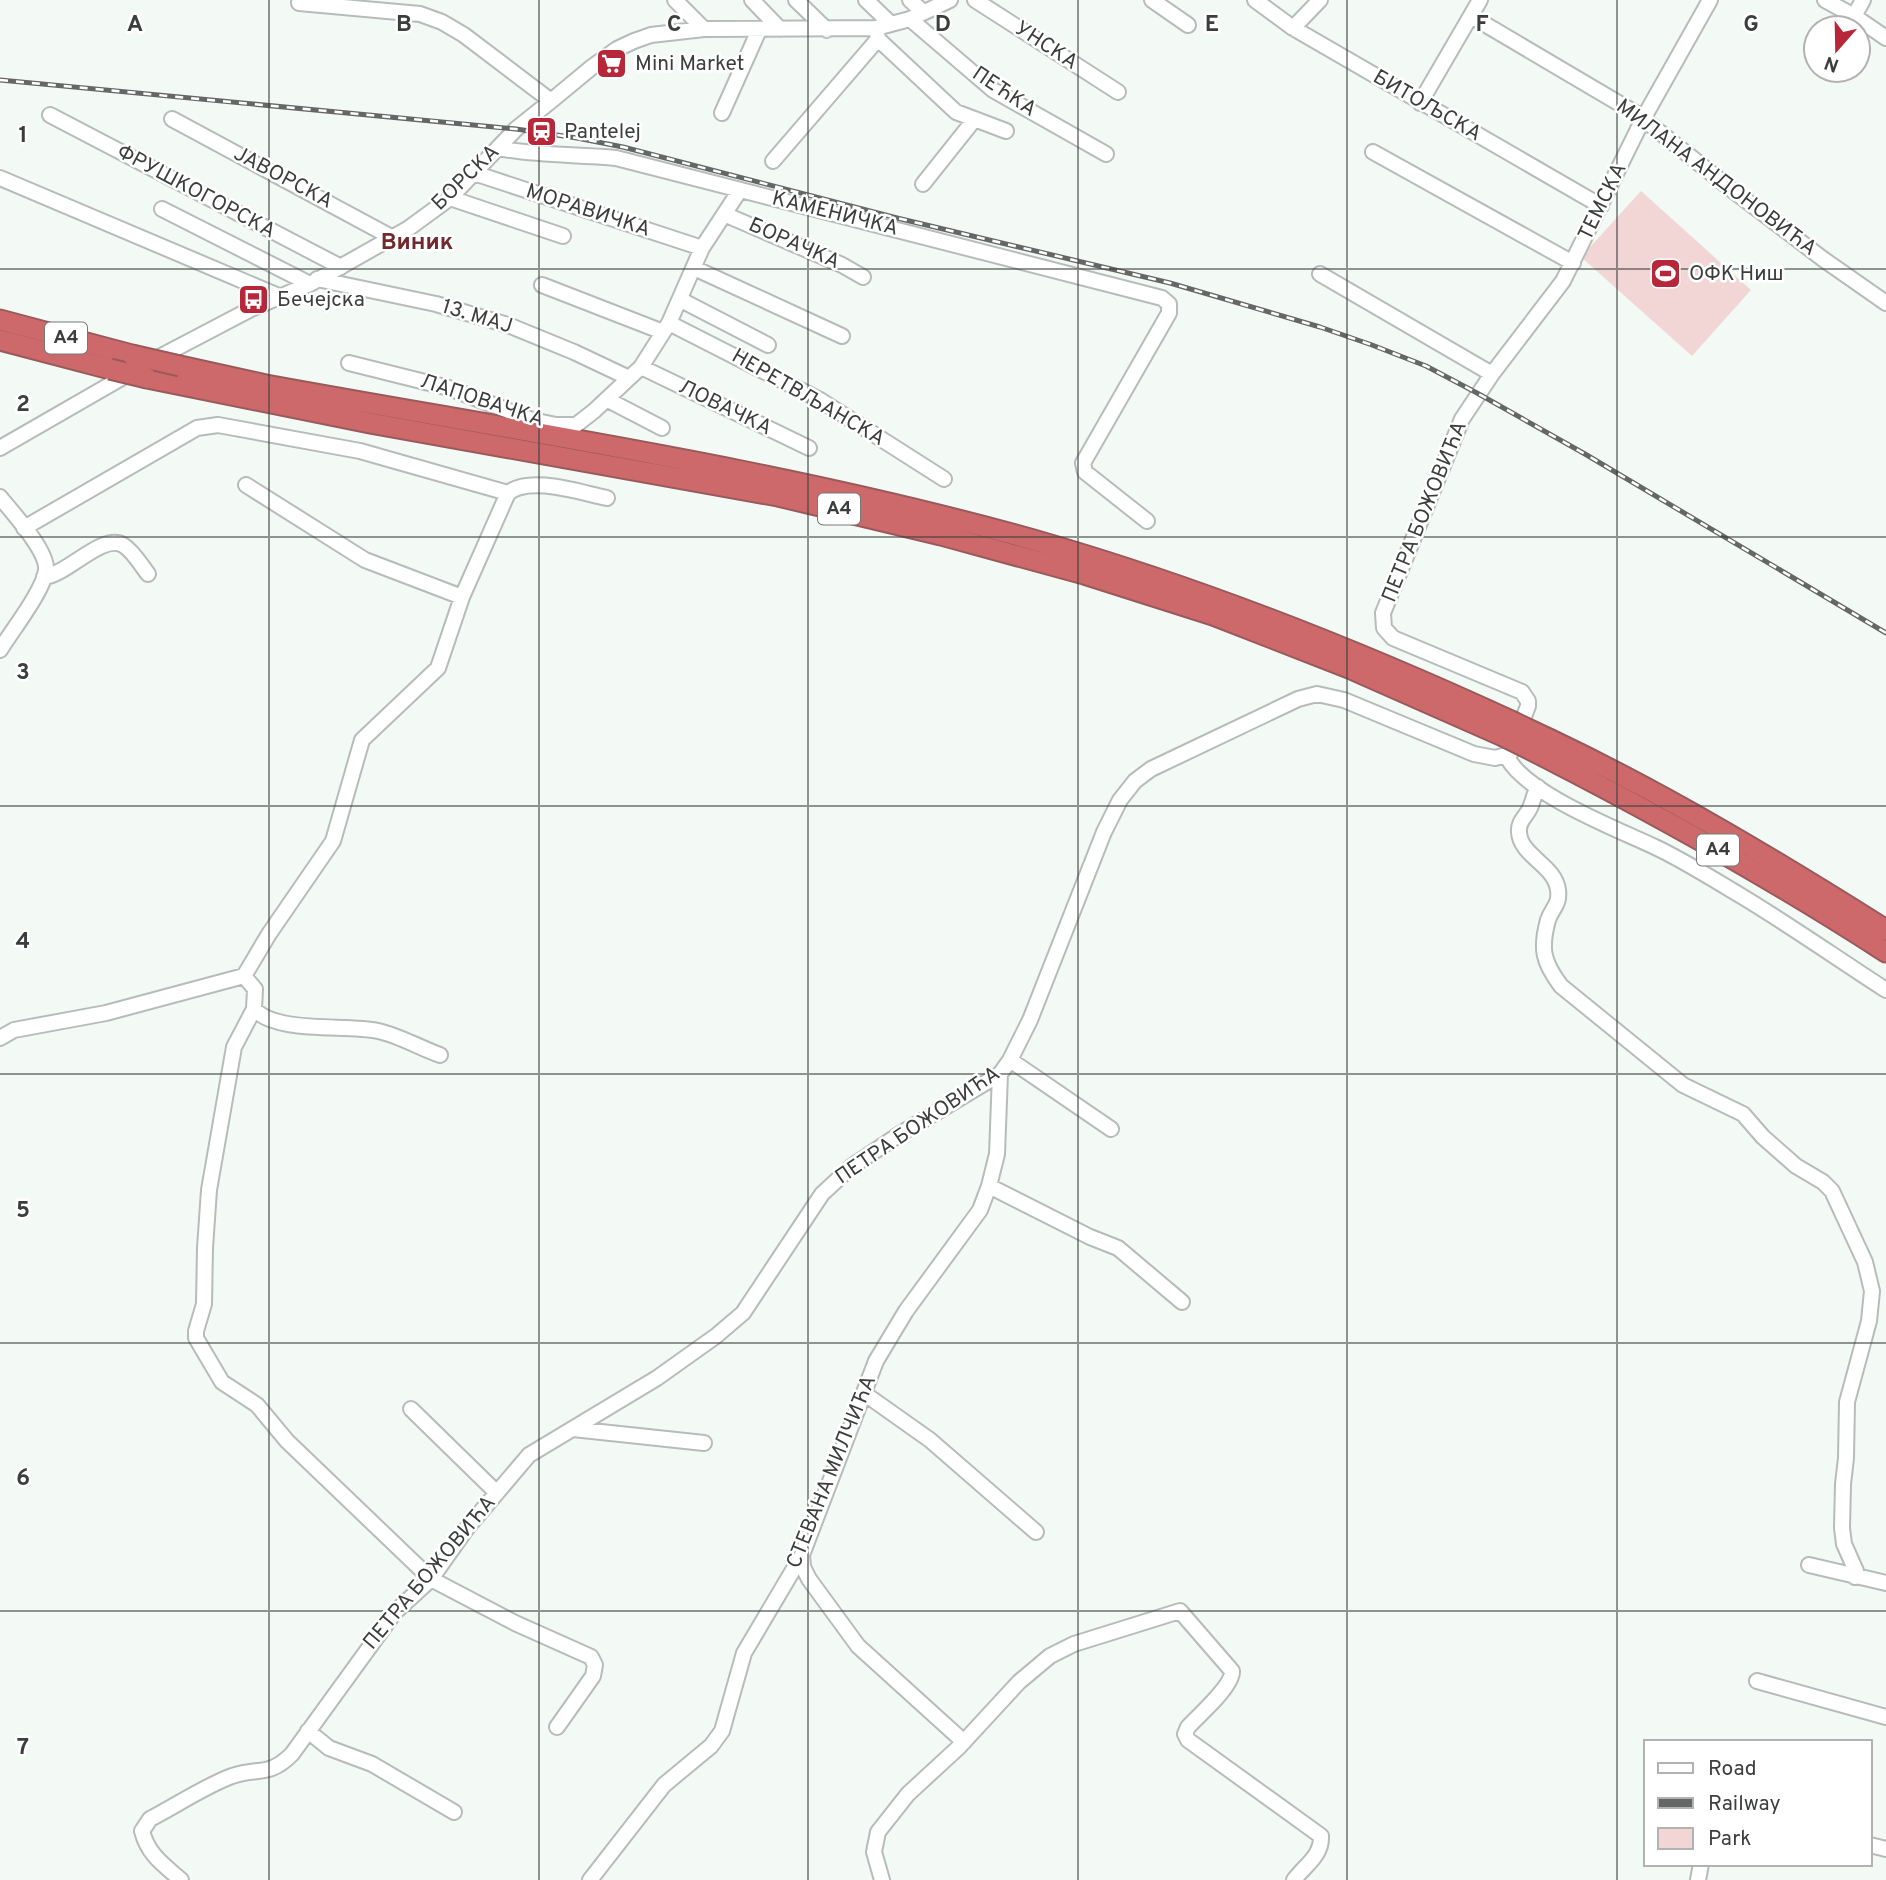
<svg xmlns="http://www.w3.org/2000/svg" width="1886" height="1880" font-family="Overpass,sans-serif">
	<rect width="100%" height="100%" fill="#f3faf6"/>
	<path fill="#f2d6d5" d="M1641,191l110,99 -59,66 -111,-99z"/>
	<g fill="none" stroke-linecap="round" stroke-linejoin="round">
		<defs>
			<path id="minor" d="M675,0l29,29
				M752,0l28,29
				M796,0l31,30
				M866,0l25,24
				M910,0l13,12
				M975,0l143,92
				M1152,0l36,25
				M1255,0l38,28 308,178
				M1825,0l29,16 32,22
				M299,3l121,11 22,8 22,13 87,66
				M1471,16l166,98 94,75 92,70 63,44
				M1854,16l9,-16
				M910,19l83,71 113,64
				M1293,28l27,-28
				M878,39l78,73 50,19
				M1420,103l60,-103
				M722,113l37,-83
				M50,115l291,152
				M172,119l221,119
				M498,148c39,8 79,6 118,10l546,140 7,6v9l-86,150 2,9 62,49
				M1373,152l200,111
				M773,161l105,-122 -2,-11
				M474,173l228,75
				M0,178l281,119
				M923,184l51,-64
				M450,198l113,38
				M162,209l148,75
				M724,214l118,51 21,12
				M694,268l148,68
				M1320,274l172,100
				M317,279l119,25 72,21 66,27 55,26
				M542,285l121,47
				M681,300l87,45
				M669,323l151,77 124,79
				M150,362l101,-53 59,-25 99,-56 41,-30 66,-69 35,-28 41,-34 25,-18 17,-8 17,-6 53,-6 172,-1 34,-9 40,-19
				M349,363l100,25 83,32 24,5h20l18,-14 47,-44 28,-44 33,-75 38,-58
				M641,367l168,81
				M608,400l54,28
				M0,448l132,-76
				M246,485l119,75 97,37
				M508,493c22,-18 73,0 99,5
				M0,497c12,15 48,54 46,73 -2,20 -35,62 -46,80
				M24,528l173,-100 21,-3 142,26 148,42
				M44,577c23,-2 58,-44 79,-32 10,6 18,20 25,29
				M1507,757c19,37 110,72 148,90 30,14 59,33 88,50 48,29 95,62 143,93
				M1538,787c-4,7 -5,14 -8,21 -4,9 -12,13 -11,24 1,24 36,33 39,58 2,15 -6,18 -10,30 -8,29 -5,42 13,66l122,99 60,29 20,23 33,29 27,16 9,9 33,71 7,29 -3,30 -22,81 -1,56 -3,26 -1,44 2,16 12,27 -1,6
				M244,976l11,13 -1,20 -20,38 -25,143 -4,58 -1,56 -8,27v7l26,44 35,23 30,36 144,138 84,44 76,34 4,8 -2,11 -36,51
				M254,1009c23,25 92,15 124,22 20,4 42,17 62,24
				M0,1038l14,-8 92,-17 138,-37 25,-42 64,-93 29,-101 76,-72 24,-71 46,-104
				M1010,1060l101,69
				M989,1186l101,51 28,11 64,54
				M865,1394l65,46 106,92
				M411,1409l86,84
				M573,1429l131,14
				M802,1555l1,12 6,12 49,67 106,96
				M1809,1565l77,18
				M1757,1681l129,36
				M308,1731l21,17 43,16 82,48
				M1870,1845l16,4
				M181,1880c-17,-15 -33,-25 -39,-49l8,-12c25,-13 57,-34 82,-43 28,-9 37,1 60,-22l103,-142 36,-33 36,-51 62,-73 128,-77 59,-42 27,-23 79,-119 29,-27 49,-33 100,-60 10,-14 20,-40 74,-188 16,-32 15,-19 16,-12 147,-70 19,-5 27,6 130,54 21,4 15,-4 18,-48v-5l-6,-9 -129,-54 -9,-10 -1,-15 79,-194 30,-45 71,-93 80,-162 67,-119
				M590,1880l74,-95 47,-39 11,-15 22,-78 58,-98 74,-194 30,-50 74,-101 9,-24 8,-32 3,-80
				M882,1880l-8,-28 4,-20 30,-38 51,-47 60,-65 31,-26 24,-12 106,-33 52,60c1,15 -33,44 -44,56l-3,7 3,6 133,96c1,20 -16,29 -27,44
				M1698,1880l3,-16"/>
			<path id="highway" d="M0,320l132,35
				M0,340l110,29
				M180,366l86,19c258,47 519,85 771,156 163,47 320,109 474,180
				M147,378l223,45 408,73 163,39 143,39 129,41 136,53 154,68
				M1551,740c116,55 227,122 335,190
				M1545,757c117,60 231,124 341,195"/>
		</defs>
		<use href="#minor" stroke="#b6bcb9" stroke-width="18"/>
		<use href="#highway" stroke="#9a5a5b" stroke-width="23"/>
		<use href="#minor" stroke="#fff" stroke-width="14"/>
		<use href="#highway" stroke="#cd696b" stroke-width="19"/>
		<defs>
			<path id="rail" d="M0,80l516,49 61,9 46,9 274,71 273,65 150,44 52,18 54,21 51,27 108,61 301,179"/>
		</defs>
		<use href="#rail" stroke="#646765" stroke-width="5"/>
		<use href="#rail" stroke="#fff" stroke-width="2.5" stroke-dasharray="8" stroke-linecap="butt"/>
		<defs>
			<path id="highway-bridge" d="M132,355l48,11
				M110,369l37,9
				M1511,721l40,19
				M1503,736l42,21"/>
		</defs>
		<use href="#highway-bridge" stroke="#9a5a5b" stroke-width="23" stroke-linecap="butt"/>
		<use href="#highway-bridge" stroke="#cd696b" stroke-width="19"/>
	</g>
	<path fill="none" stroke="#3b3e3c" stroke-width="2" stroke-opacity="0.55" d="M269,0v1880M539,0v1880M808,0v1880M1078,0v1880M1347,0v1880M1617,0v1880M0,269h1886M0,537h1886M0,806h1886M0,1074h1886M0,1343h1886M0,1611h1886"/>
	<defs>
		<symbol id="supermarket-square" viewBox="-11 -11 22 22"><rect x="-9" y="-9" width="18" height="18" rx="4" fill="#b82739" stroke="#fff"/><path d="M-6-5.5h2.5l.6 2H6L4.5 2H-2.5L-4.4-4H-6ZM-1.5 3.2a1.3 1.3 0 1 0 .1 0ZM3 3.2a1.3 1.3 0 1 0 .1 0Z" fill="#fff"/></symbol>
		<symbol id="station-square" viewBox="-11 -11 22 22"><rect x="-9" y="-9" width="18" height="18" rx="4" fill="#b82739" stroke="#fff"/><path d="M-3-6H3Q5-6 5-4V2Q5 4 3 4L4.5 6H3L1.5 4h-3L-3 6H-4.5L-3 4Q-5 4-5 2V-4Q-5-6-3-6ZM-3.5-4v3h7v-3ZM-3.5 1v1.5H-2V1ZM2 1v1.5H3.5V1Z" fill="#fff"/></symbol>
		<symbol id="stadium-square" viewBox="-11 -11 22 22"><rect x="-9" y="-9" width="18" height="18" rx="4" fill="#b82739" stroke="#fff"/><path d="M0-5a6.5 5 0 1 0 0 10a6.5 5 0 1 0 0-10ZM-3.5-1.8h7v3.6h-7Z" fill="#fff"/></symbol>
		<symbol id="bus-square" viewBox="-11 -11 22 22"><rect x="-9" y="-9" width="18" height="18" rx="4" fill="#b82739" stroke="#fff"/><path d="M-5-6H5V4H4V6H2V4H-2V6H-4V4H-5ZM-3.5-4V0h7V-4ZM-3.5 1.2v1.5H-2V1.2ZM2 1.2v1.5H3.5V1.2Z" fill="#fff"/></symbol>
	</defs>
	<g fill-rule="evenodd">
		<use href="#supermarket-square" x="594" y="46" width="35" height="35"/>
		<use href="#station-square" x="524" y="114" width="35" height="35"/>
		<use href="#stadium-square" x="1648" y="256" width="35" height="35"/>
		<use href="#bus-square" x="236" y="282" width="35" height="35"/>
	</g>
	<g text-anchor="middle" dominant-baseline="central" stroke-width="5" stroke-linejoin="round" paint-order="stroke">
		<g fill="#fff" stroke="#767876" stroke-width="2">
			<rect x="45" y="322.5" width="42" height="31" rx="5"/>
			<rect x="818" y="493.5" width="42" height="31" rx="5"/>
			<rect x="1697" y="834.5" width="42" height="31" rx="5"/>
		</g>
		<g font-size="19" font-weight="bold" fill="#3b3e3c">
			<text x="66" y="338">A4</text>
			<text x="839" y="509">A4</text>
			<text x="1718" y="850">A4</text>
		</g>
		<g font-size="21" fill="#3b3e3c" stroke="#fff">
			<text transform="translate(1046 46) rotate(33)">УНСКА</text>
			<text transform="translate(1004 92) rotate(34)">ПЕЋКА</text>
			<text transform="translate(1427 106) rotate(30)">БИТОЉСКА</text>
			<text transform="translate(283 178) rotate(28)">ЈАВОРСКА</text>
			<text transform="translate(466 178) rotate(-44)">БОРСКА</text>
			<text transform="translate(1716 178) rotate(37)">МИЛАНА АНДОНОВИЋА</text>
			<text transform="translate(196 192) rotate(28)">ФРУШКОГОРСКА</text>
			<text transform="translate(1603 202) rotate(-64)">ТЕМСКА</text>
			<text transform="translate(588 211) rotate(18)">МОРАВИЧКА</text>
			<text transform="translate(835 214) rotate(14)">КАМЕНИЧКА</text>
			<text transform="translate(794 244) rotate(24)">БОРАЧКА</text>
			<text transform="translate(477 317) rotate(17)">13. МАЈ</text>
			<text transform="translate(808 398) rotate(30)">НЕРЕТВЉАНСКА</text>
			<text transform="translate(482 401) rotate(18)">ЛАПОВАЧКА</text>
			<text transform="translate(725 408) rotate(26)">ЛОВАЧКА</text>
			<text transform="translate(1425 512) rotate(-68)">ПЕТРА БОЖОВИЋА</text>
			<text transform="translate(918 1126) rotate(-34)">ПЕТРА БОЖОВИЋА</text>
			<text transform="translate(832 1472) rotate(-68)">СТЕВАНА МИЛЧИЋА</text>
			<text transform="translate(430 1573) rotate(-50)">ПЕТРА БОЖОВИЋА</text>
		</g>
		<g font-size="21" fill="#3b3e3c" stroke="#fff" text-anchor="start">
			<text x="635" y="64">Mini Market</text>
			<text x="564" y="132">Pantelej</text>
			<text x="1689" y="274">ОФК Ниш</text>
			<text x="277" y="300">Бечејска</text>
		</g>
		<g font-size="23" font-weight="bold" fill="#70292d" stroke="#fff">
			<text x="417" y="243">Виник</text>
		</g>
	</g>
	<g font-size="23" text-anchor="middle" font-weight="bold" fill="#3b3e3c" stroke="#fff" stroke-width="5" stroke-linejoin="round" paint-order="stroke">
		<text x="135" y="31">A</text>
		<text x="404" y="31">B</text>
		<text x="674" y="31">C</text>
		<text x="943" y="31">D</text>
		<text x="1212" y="31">E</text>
		<text x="1482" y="31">F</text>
		<text x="1751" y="31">G</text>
		<text x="23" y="142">1</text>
		<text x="23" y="411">2</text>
		<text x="23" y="679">3</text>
		<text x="23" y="948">4</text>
		<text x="23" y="1217">5</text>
		<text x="23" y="1485">6</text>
		<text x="23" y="1754">7</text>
	</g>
	<rect x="1644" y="1740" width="228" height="126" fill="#ffffff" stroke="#b1b2b1" stroke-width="2"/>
	<rect x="1658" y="1763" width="35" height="10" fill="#ffffff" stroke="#b1b2b1" stroke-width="2"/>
	<text x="1708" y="1775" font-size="21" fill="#3b3e3c">Road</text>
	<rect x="1658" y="1798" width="35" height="10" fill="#646765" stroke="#b1b2b1" stroke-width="2"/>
	<text x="1708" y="1810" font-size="21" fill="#3b3e3c">Railway</text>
	<rect x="1658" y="1828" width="35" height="21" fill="#f2d6d5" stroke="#b1b2b1" stroke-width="2"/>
	<text x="1708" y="1845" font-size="21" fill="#3b3e3c">Park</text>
	<g transform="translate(1837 49) rotate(200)"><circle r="33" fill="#ffffff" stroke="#b1b2b1" stroke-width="2"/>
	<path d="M0-5L12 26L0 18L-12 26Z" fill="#b82739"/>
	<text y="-10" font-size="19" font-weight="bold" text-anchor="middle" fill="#3b3e3c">N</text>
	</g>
</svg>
